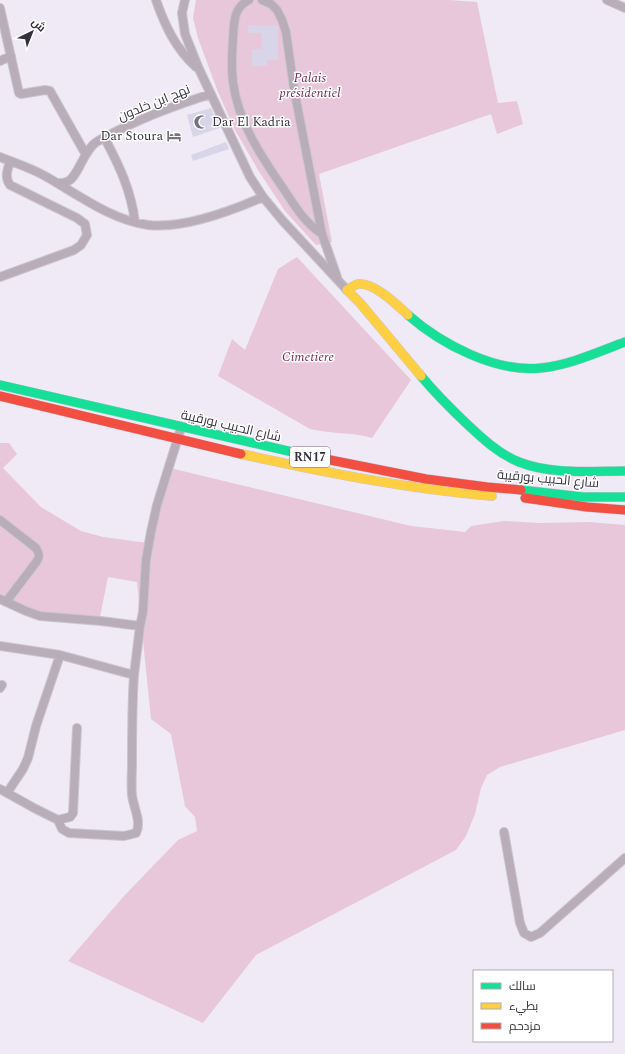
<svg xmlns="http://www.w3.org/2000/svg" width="625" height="1054" font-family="Spectral,Cairo,serif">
	<rect width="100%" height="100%" fill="#f0eaf7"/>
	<path fill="#e7c7d9" d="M196,0h253l28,2 21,101 19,-2 6,23 -26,10 -6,-20 -172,60 13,68 -16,3 -31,-34 -27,-41 -23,-40 -17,-38 -20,-54 -5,-20z
		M297,257l114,123 -39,58c-20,-6 -41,-4 -62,-9l-92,-53 14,-37 13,11 33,-81z
		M0,443h9l8,11 -14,14 38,39 40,24 22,6 45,6 22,-75 241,58 54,6 6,-6 33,-5 36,2 49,-1 36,3v205l-125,37 -13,8 -6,13 -6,26 -9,22 -10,14 -200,105 -53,68 -135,-62 56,-65 54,-56 19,-9 -2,-14 -10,-11 -14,-72 -20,-15 -14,-137 -29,-5 -8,40 -60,-4 -40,-14z"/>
	<path fill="#d8d5e8" d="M248,25l30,1v34h-11v6h-15v-17h10l-1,-16h-13z
		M211,108l9,20 -27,9 -6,-22z
		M226,142l3,7 -36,12 -2,-6z"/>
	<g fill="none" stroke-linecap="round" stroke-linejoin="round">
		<defs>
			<path id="street" d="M156,0c9,26 20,49 40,67
				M185,0l-3,13 3,21 14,35 51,108 13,20 19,23 65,70
				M249,0c-16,8 -15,23 -16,39 -1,14 -2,28 0,43 5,40 28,74 50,106 11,17 22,35 39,46
				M262,0l9,4 6,6 5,10 4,12 8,57 28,145 15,43
				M607,0l18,8
				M0,8l19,85 2,1 24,-4 5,1 35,62
				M0,61l11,-5
				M104,137c15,28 27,53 31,85
				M0,157c15,6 31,11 45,19 32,18 66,44 103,49 35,4 83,-14 115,-28
				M57,183c3,0 7,0 9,-1 11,-2 17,-30 29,-39 7,-5 16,-9 24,-13 30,-15 60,-26 92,-36
				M0,277l74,-27 7,-5 6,-10 -2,-11 -8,-6 -67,-33c-6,-8 -2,-16 0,-24
				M0,520l36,28c3,5 4,8 1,13l-31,41
				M0,599l26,12 14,5 61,5 39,5 3,-14 3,-52 5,-28 6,-27 24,-77
				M0,646l60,9 74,20c-2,30 -2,59 -2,89 0,10 -1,20 0,31 1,11 10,27 4,38l-12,3 -55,-3 -7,-4 -4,-9
				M134,675l6,-49
				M0,688l2,-3
				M0,789l34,19 24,12 12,-3 3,-4 4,-85
				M7,793l16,-24 5,-11 8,-32 24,-71
				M504,832l16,91 4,10 7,4 9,-4 85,-75"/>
			<path id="fast" d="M408,315c33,29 88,58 133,53 29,-3 57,-16 84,-26
				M421,376c15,18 30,33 47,49 15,14 31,29 51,37 33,13 71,9 106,9
				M0,385l310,71
				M521,490l62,7h42"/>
			<path id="slow" d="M408,315c-11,-10 -34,-33 -50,-31 -4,1 -8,4 -11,6l13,13 61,73
				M241,454c83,18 166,35 251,42"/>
			<path id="jam" d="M0,396l241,58
				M310,456l116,23 61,8 34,3
				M525,498l62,9 38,3"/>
		</defs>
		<use href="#street" stroke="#cbc6d0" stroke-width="10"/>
		<use href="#fast" stroke="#cbc6d0" stroke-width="10"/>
		<use href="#slow" stroke="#cbc6d0" stroke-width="10"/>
		<use href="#jam" stroke="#cbc6d0" stroke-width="10"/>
		<use href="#street" stroke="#b8adb9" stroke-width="8"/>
		<use href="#fast" stroke="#16e098" stroke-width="9"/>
		<use href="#slow" stroke="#ffcf43" stroke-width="9"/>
		<use href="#jam" stroke="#f24e42" stroke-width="9"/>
	</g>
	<defs>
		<symbol id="mosque-bare" viewBox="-9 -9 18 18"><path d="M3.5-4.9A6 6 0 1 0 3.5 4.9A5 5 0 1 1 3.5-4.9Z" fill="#76727c" stroke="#fff" stroke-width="2.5" paint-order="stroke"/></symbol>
		<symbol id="hotel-bare" viewBox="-9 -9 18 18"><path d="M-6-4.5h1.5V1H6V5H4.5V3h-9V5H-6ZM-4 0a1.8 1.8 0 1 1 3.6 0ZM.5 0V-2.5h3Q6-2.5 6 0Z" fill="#76727c" stroke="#fff" stroke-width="2.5" paint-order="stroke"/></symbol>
	</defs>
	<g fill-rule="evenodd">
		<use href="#mosque-bare" x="191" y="112" width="20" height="20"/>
		<use href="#hotel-bare" x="164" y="126" width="20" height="20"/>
	</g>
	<g text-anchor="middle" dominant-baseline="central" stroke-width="3" stroke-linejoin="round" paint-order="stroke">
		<rect fill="#fff" stroke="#726f75" stroke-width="1" x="290" y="447" width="40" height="20" rx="3"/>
		<g font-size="12" font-weight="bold" fill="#35313a">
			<text x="310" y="457">RN17</text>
		</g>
		<g font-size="13" font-style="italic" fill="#7a2a52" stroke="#fff">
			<text x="310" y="78">Palais<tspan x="310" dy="15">présidentiel</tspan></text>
			<text x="308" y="357">Cimetiere</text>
		</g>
		<g font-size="13" fill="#35313a" stroke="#fff">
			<text transform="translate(154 103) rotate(-22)">نهج ابن خلدون</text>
			<text transform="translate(231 426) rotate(13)">شارع الحبيب بورقيبة</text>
			<text transform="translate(548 479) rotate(5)">شارع الحبيب بورقيبة</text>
		</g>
		<g font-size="13" fill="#35313a" stroke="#fff" text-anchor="start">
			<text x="212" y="122">Dar El Kadria</text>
			<text x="163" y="136" text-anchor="end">Dar Stoura</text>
		</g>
	</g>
	<rect x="473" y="970" width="140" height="72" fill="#ffffff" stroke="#aeadb0"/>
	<rect x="481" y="983" width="20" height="6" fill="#16e098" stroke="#aeadb0"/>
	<text x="509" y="990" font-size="12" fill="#35313a">سالك</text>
	<rect x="481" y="1003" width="20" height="6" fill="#ffcf43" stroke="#aeadb0"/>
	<text x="509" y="1010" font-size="12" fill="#35313a">بطيء</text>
	<rect x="481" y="1023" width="20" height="6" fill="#f24e42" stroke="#aeadb0"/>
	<text x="509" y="1030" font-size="12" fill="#35313a">مزدحم</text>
	<g transform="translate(32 32) rotate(43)" stroke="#ffffff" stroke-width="3" paint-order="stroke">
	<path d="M0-3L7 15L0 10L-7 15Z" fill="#35313a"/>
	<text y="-6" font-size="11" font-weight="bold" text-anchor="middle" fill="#35313a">ش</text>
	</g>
</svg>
